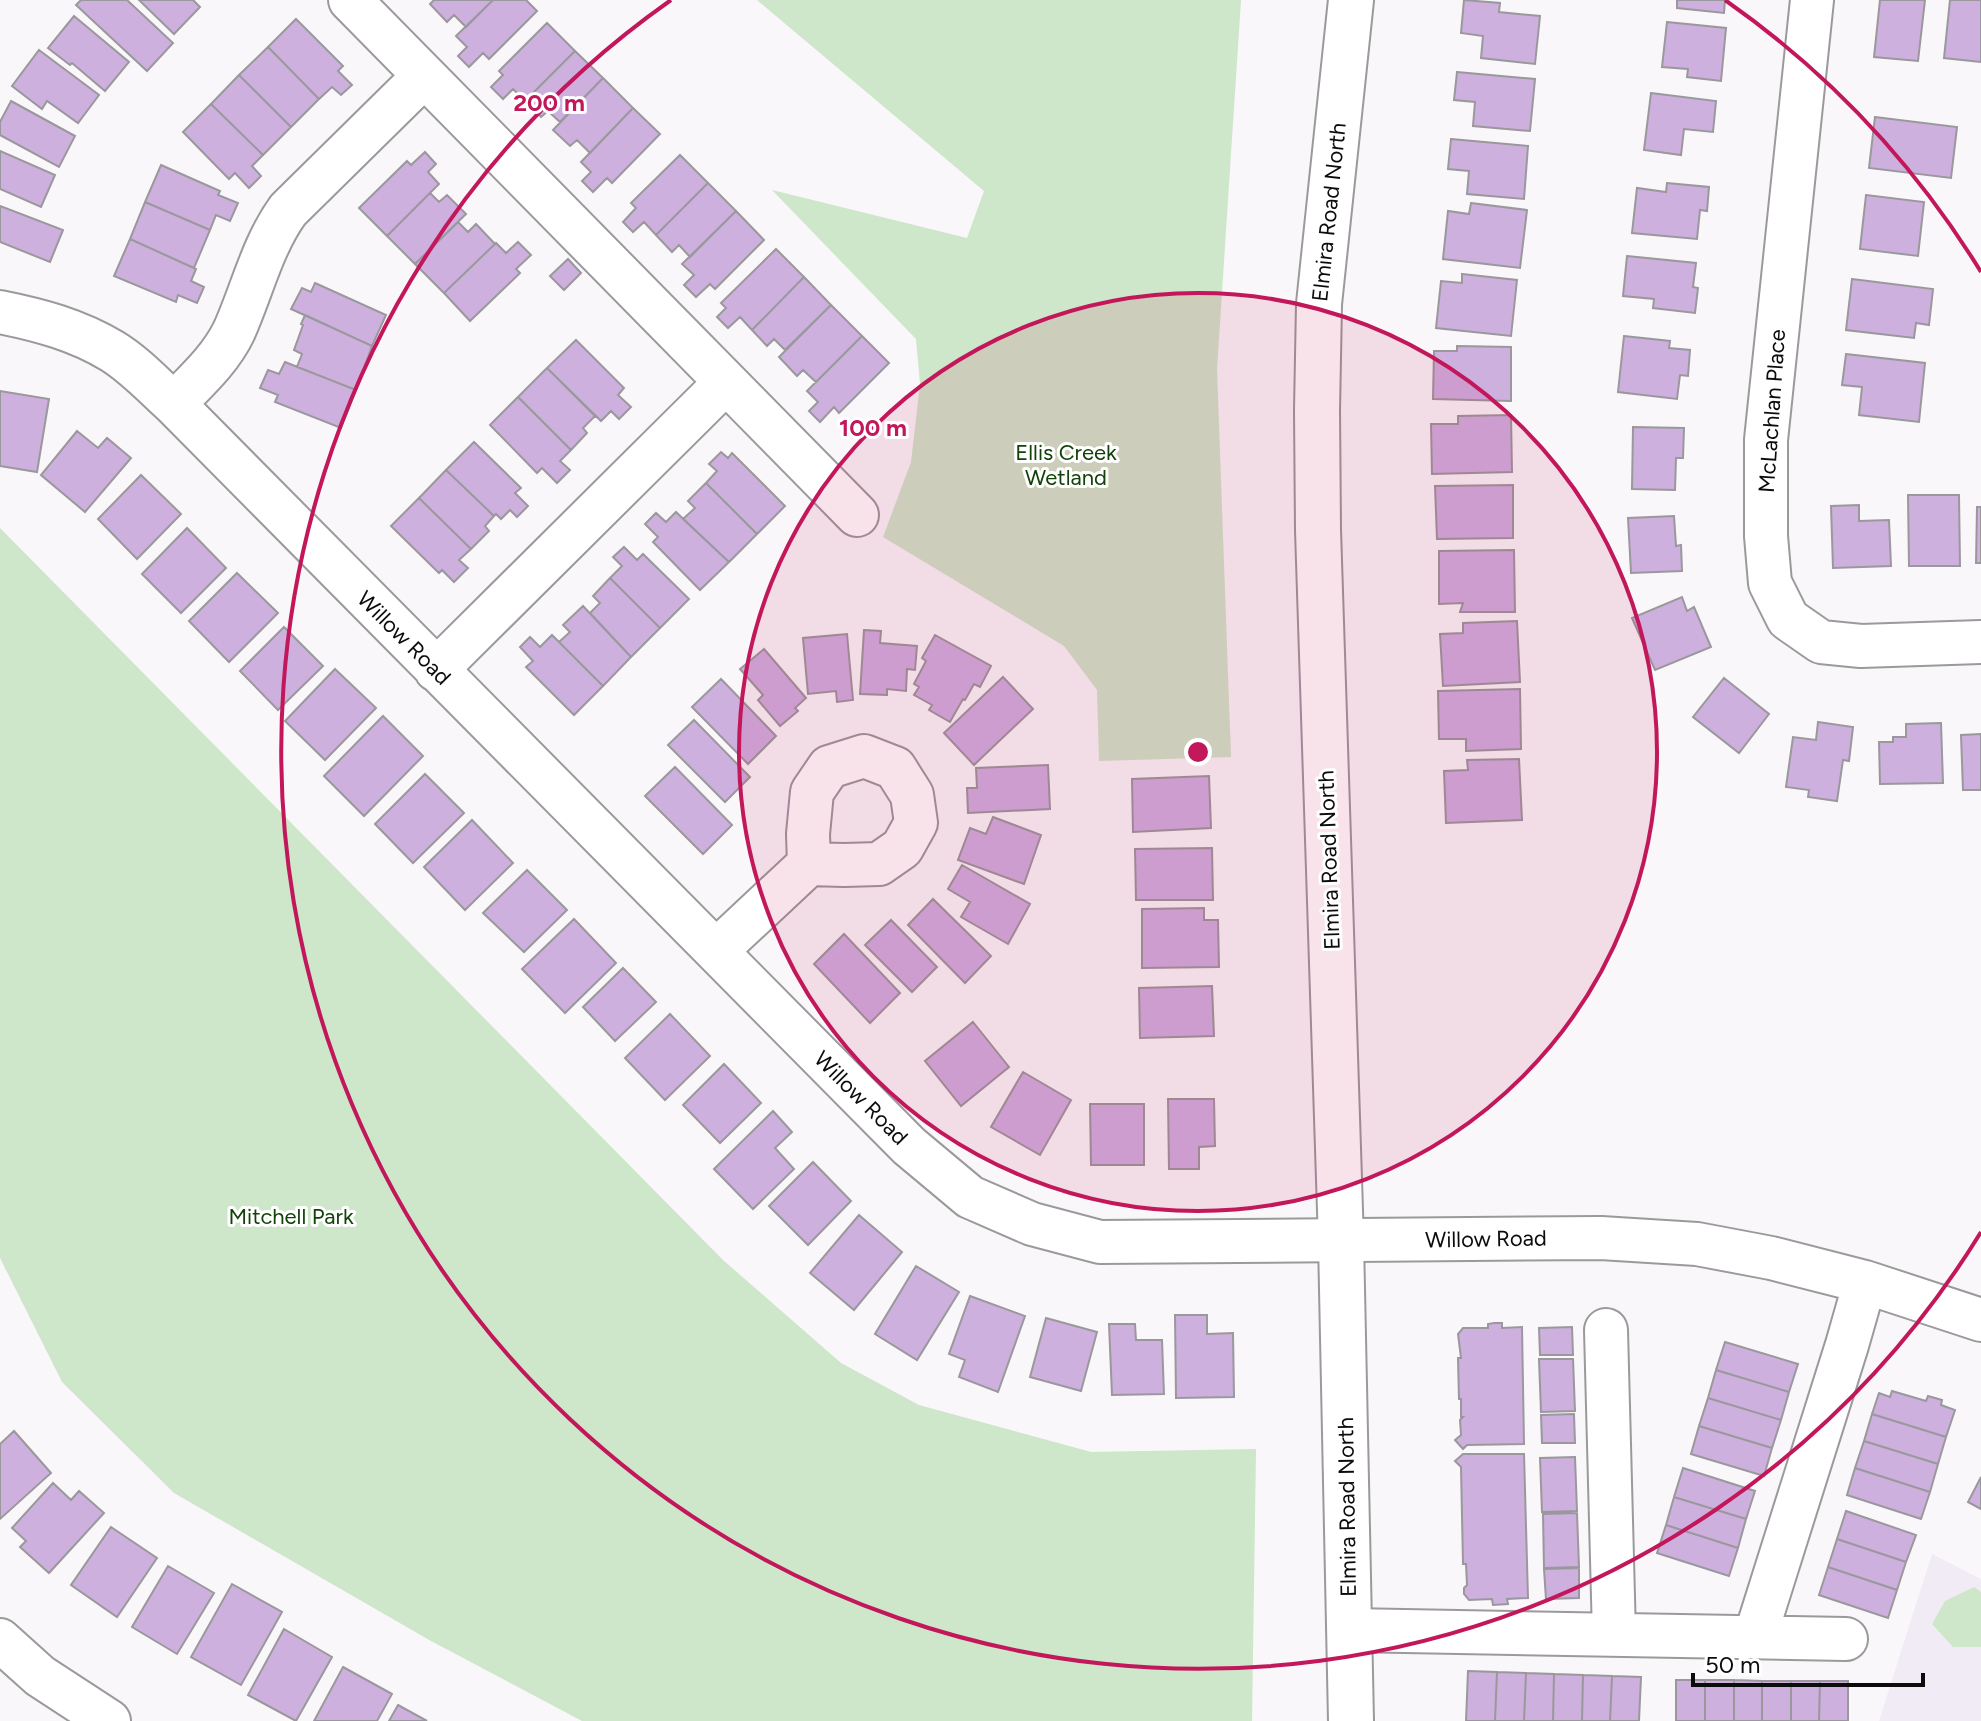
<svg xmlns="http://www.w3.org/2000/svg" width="1981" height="1721" font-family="Figtree,sans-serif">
	<rect width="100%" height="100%" fill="#f9f7fa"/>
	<path fill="#f1ebf5" d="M1932,1554l49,25v142h-102z"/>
	<path fill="#cee6c9" d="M757,0h484l-24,369 14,388 -132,4 -2,-71 -33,-44 -181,-109 28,-75 9,-78 -4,-45 -144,-149 195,48 17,-47z
		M0,528l723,732 118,103 78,42 172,47 165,-3 -4,272h-670l-151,-80 -257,-148 -112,-111 -62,-124z
		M1974,1587l7,5v55h-28l-21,-23 13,-23z"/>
	<path fill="#cdb0de" stroke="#9a989c" stroke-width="2" d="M81,0h46l46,43 -26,28 -71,-66z
		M139,0h54l7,7 -26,27z
		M434,0h59l-27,27 -12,-12 -7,7 -17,-18z
		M493,0h33l11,11 -48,48 -6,-6 -14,14 -11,-11 9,-9 -11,-11z
		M1464,0l36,3 -1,9 41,4 -5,48 -54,-6 2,-22 -22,-3z
		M1677,0h48l-1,13 -47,-5z
		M1880,0h45l-7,61 -44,-4z
		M1950,0h31v62l-37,-4z
		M74,16l55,46 -24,29 -33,-28 -2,2 -22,-17z
		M296,19l47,47 -5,5 14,14 -11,10 -9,-8 -13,12 -51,-52z
		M1667,22l59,6 -5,53 -34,-4 1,-8 -26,-2z
		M547,23l28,28 -50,50 -12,-12 -10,10 -12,-12 12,-12 -4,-4z
		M268,47l51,52 -28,28 -52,-52z
		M39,50l60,45 -21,28 -31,-22 -5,8 -30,-23z
		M575,51l28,27 -43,44 -12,-11 -7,6 -16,-16z
		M1457,72l78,7 -5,52 -57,-5 2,-24 -21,-2z
		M239,75l52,52 -28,28 -52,-51z
		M603,78l30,30 -43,45 -13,-13 -7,6 -17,-16z
		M1651,93l65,8 -3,31 -29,-3 -3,26 -37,-5z
		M11,101l64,35 -16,31 -59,-32v-13z
		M211,104l52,51 -11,11 9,10 -12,12 -14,-15 -6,6 -46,-47z
		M633,108l27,26 -48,49 -5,-5 -14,14 -11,-11 9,-9 -10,-10z
		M1875,117l82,10 -6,51 -82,-10z
		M1451,139l77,7 -4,53 -57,-5 2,-23 -21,-2z
		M0,151l55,24 -14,32 -41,-18z
		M425,152l11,12 -8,8 11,12 -52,52 -28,-28 48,-47 4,4z
		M680,155l28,28 -52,52 -12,-13 -11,10 -10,-10 13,-14 -5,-5z
		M161,165l59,26 -2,4 20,8 -8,18 -14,-6 -6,15 -65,-28z
		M708,183l28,28 -46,46 -11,-12 -7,7 -16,-17z
		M1667,183l42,4 -2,24 -7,-1 -3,29 -65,-6 5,-45 29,4z
		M430,193l9,9 8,-7 19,19 -51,50 -28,-28z
		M1866,195l58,7 -6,54 -58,-7z
		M145,202l65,28 -16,38 -64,-29z
		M1471,203l56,7 -7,58 -77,-9 5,-48 21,3z
		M0,206l63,24 -13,32 -50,-20z
		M736,211l28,29 -49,49 -5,-5 -14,13 -12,-12 10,-10 -12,-11z
		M458,222l10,10 8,-8 19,20 -51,49 -29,-29z
		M130,239l66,30 -5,12 13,6 -7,16 -19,-8 -2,7 -62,-26z
		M518,242l13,13 -15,14 4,4 -50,48 -26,-28 52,-50 10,10z
		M776,249l28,28 -52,53 -12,-13 -12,11 -11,-11 9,-9 -5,-5z
		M1627,256l69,7 -3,24 5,1 -3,25 -42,-5 1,-9 -31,-3z
		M568,259l13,14 -17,17 -14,-14z
		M1462,274l55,6 -6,56 -75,-8 5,-47 21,2z
		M804,277l27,28 -46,45 -11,-11 -7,7 -15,-16z
		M1852,279l81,10 -4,36 -13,-2 -2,15 -68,-8z
		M315,283l71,32 -14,31 -81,-37 11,-21 9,4z
		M831,305l31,31 -46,46 -13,-12 -6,6 -18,-19z
		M305,315l67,31 -16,44 -59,-23 5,-13 -8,-4 9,-25 -2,-1z
		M862,336l27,27 -50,50 -5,-6 -14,15 -11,-11 9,-9 -11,-11z
		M1624,336l46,5 -1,7 21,2 -2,26 -8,-1 -3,24 -59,-7z
		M576,340l48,48 -6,7 13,12 -12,12 -8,-8 -10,10 -54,-53z
		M1457,346l54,1v54l-78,-2 1,-48h23z
		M1846,354l79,9 -6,59 -60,-7 3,-28 -20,-2z
		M285,362l71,28 -15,38 -66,-26 3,-7 -18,-7 8,-18 11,4z
		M547,368l48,48 -12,12 4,5 -16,17 -53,-53z
		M0,391l49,8 -12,73 -37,-6z
		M518,397l53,53 -11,11 10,9 -13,13 -15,-15 -5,5 -47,-48z
		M1511,415l1,57 -80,2 -1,-50h27v-8z
		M1633,427l51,1 -1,30h-7l-1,32 -43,-1z
		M77,431l21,17 9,-10 24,20 -46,54 -44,-37z
		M474,442l47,46 -6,5 13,13 -11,11 -7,-7 -9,9 -5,-5 -2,2 -48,-46z
		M721,452l7,6 4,-5 53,53 -28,28 -51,-51 11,-12 -8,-7z
		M446,470l48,46 -9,10 4,5 -18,18 -52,-51z
		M141,475l40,39 -44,45 -39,-40z
		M706,483l51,51 -28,28 -46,-43 12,-11 -7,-7z
		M1513,485v53l-76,1 -2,-53z
		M1908,495h51l1,71h-51z
		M419,498l52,51 -12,11 9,8 -14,14 -12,-12 -3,3 -48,-47z
		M1859,505v16l30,-1 2,46 -58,2 -2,-62z
		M1977,507h4v56h-5z
		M676,512l53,50 -29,28 -47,-48 5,-5 -13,-13 11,-11 10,9z
		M1674,516l2,30 5,-1 1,26 -51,2 -3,-55z
		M187,528l39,40 -45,45 -39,-39z
		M624,547l13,13 6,-6 46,45 -29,29 -50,-50 12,-12 -9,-9z
		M1514,550l1,62h-55l3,-9 -24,1v-53z
		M237,573l41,40 -49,49 -40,-41z
		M610,578l50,50 -29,29 -41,-44 10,-10 -7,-7z
		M1682,597l5,14 7,-4 17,40 -56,23 -23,-52z
		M583,606l48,51 -28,29 -44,-44 11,-10 -7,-7z
		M1517,621l3,61 -77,4 -3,-52 23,-1v-10z
		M284,627l39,39 -45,44 -38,-39z
		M864,630l17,1 -1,12 37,3 -2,24 -8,-1 -1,22 -19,-2v6l-27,-1z
		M847,634l6,66 -16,2 -1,-11 -28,3 -5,-56z
		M552,635l51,51 -29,29 -48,-48 7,-6 -13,-14 10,-10 10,10z
		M935,635l56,31 -11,21 -6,-3 -9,16 -2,-1 -13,23 -21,-12 3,-5 -18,-10 5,-8 -5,-3 12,-23 -4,-3z
		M764,649l42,49 -11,10 3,3 -18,15 -22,-26 5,-5 -23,-26z
		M335,669l41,39 -51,52 -40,-39z
		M1003,677l30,32 -59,56 -30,-32z
		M1724,678l45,36 -30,39 -46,-36z
		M721,679l55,57 -28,28 -56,-57z
		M1520,689l1,60 -55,2v-12h-27l-1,-48z
		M383,716l40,40 -59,60 -40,-40z
		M694,720l56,57 -25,25 -57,-57z
		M1818,722l35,5 -4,34 -6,-1 -6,41 -29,-4 1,-7 -23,-3 7,-50 23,3z
		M1941,723l2,60 -63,1 -1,-42h14v-5h13v-13z
		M1981,734v56h-18l-2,-55z
		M1519,759l3,61 -76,3 -2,-52 24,-1 -1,-10z
		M1048,765l2,44 -82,4 -1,-25h10l-1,-20z
		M675,767l57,58 -29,29 -58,-58z
		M425,774l39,39 -51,50 -38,-39z
		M1209,776l2,52 -78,4 -1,-53z
		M993,817l48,18 -17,49 -66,-24 12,-32 16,6z
		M472,820l41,43 -48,47 -41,-43z
		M1212,848l1,52h-77l-1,-51z
		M962,865l68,39 -22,40 -47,-27 9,-15 -22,-13z
		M527,870l40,40 -43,42 -41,-39z
		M933,899l58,57 -26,27 -57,-58z
		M1204,908v12h14l1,47 -77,1v-59z
		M574,919l42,44 -51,50 -43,-44z
		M891,920l46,47 -25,25 -47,-47z
		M844,934l56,59 -30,30 -56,-59z
		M623,968l33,34 -41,39 -32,-34z
		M1212,986l2,50 -74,2 -1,-50z
		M670,1014l40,42 -45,44 -40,-42z
		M973,1022l36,45 -48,39 -36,-45z
		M724,1064l37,39 -41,40 -37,-38z
		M1023,1072l48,28 -31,55 -49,-28z
		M1168,1099h46l1,47 -16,1v22h-30z
		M1090,1104h54v61h-53z
		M773,1111l19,21 -17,16 19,21 -41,40 -39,-40z
		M813,1162l38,39 -43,44 -39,-39z
		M859,1215l43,37 -48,58 -44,-37z
		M916,1266l43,26 -42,68 -42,-26z
		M970,1296l55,20 -27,76 -39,-15 6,-17 -16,-6z
		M1175,1315h32v19l26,-1 1,64 -58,1z
		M1046,1318l51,14 -16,59 -51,-14z
		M1494,1323h8v5l20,-1 2,117 -57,1 -4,4 -8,-9 6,-5 -1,-15 3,-3h-2v-18h-2l-1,-41h3l-3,-24 5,-6h25v-4z
		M1109,1324h26l1,16h26l2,54 -52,1z
		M1572,1327l1,28h-33l-1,-27z
		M1725,1342l73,22 -9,28 -73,-22z
		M1539,1359h34l2,52 -34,1z
		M1716,1370l73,22 -8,28 -73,-22z
		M1892,1391l34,10 2,-5 14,4 -1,5 14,5 -9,27 -74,-23 7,-21 11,4z
		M1708,1398l73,22 -9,28 -73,-22z
		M1574,1414l1,29h-33l-1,-28z
		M1872,1414l74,23 -8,27 -74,-23z
		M1699,1426l73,22 -8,28 -73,-22z
		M14,1431l37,42 -51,46v-75z
		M1864,1441l74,23 -8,28 -75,-24z
		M1463,1454h61l4,144 -21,1 1,5 -15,1 -1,-6 -23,1 -5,-6v-6l3,-3 -1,-21h-3l-2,-97 -6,-6z
		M1575,1457l2,54 -35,1 -2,-54z
		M1683,1468l72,23 -9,28 -72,-22z
		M1855,1468l75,24 -9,27 -74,-24z
		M1981,1477v32l-13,-7z
		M53,1483l18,17 8,-9 25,22 -55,60 -29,-26 6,-6 -14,-13z
		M1674,1497l72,22 -8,29 -72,-23z
		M1846,1511l70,24 -10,27 -69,-23z
		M1577,1513l2,54 -35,1 -1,-54z
		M1666,1525l72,23 -9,28 -72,-23z
		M111,1527l46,31 -40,59 -46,-32z
		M1837,1539l69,23 -9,28 -69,-23z
		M168,1566l46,27 -37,61 -45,-27z
		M1828,1567l69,23 -9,28 -69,-23z
		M1579,1568v30l-33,1 -2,-30z
		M232,1584l50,28 -41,73 -50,-28z
		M284,1629l48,28 -36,64 -48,-26z
		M343,1667l49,27 -15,27h-63z
		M1468,1671l29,1 -2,49h-29z
		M1497,1672l29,1 -2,48h-29z
		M1526,1673l28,1 -1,47h-29z
		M1554,1674l29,1 -1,46h-29z
		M1583,1675l29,1 -2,45h-28z
		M1612,1676l29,1 -2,44h-29z
		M1676,1680h29v41h-29z
		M1705,1680h29v41h-29z
		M1734,1680l28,1v40h-28z
		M1762,1681h29v40h-29z
		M1791,1681h29l-1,40h-28z
		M1820,1681h28v40h-29z
		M398,1705l29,16h-38z"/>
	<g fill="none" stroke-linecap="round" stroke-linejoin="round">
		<defs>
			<path id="minor" d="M350,0l507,515
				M1812,0l-46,440v96l4,47 18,36 33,23 40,4 120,-4
				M0,312c40,8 77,18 112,39 23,14 42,35 62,53l735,742 61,51 62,27 68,18 501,-4 96,6 74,14 94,24 116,38
				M174,404c22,-23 46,-44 60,-73 18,-40 28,-85 54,-121l136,-134
				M436,670l290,-288
				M716,951l93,-87 35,1 35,-1 23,-16 14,-25 -4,-28 -17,-27 -31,-12 -35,11 -17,25 -4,42 1,30
				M1606,1330l8,305
				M1350,1630l496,9
				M1755,1637l92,-292 18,-63
				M0,1640l40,36 69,45"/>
			<path id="major" d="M1351,0l-32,304 -2,106 1,120 23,711 10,480"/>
		</defs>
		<use href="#minor" stroke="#9b999c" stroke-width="46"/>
		<use href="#major" stroke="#9b999c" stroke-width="48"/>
		<use href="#minor" stroke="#fff" stroke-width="42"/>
		<use href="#major" stroke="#fff" stroke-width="44"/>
	</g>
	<circle cx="1198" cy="752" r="459" fill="#c2185b" fill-opacity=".12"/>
	<g fill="none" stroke="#c2185b" stroke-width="4">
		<circle cx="1198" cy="752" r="459"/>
		<path d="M1981 1232A918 918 0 1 1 671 0M1725 0A918 918 0 0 1 1981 272"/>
	</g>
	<g text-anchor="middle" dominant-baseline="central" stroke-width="6" stroke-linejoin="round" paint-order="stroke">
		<g font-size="22" fill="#0c0c0d" stroke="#fff">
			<text transform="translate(1329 212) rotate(-84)">Elmira Road North</text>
			<text transform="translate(1772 411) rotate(-86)">McLachlan Place</text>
			<text transform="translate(404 638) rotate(45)">Willow Road</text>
			<text transform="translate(1329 860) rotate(-92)">Elmira Road North</text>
			<text transform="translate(861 1098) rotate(45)">Willow Road</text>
			<text transform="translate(1486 1239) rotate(-1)">Willow Road</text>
			<text transform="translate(1347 1507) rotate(-91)">Elmira Road North</text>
		</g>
		<g font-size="22" fill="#114208" stroke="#fff">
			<text x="1066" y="452">Ellis Creek<tspan x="1066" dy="25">Wetland</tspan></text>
			<text x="291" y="1216">Mitchell Park</text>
		</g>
	</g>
	<circle cx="1198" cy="752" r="12" fill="#c2185b" stroke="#fff" stroke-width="4"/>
	<g font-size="24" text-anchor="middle" font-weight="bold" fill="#c2185b" stroke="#fff" stroke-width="6" stroke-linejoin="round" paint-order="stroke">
		<text x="549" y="111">200 m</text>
		<text x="873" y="436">100 m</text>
	</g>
	<path d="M1693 1673v12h230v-12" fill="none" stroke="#0c0c0d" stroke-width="4"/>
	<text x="1705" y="1673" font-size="24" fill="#0c0c0d" stroke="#ffffff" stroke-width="6" paint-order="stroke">50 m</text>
</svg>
